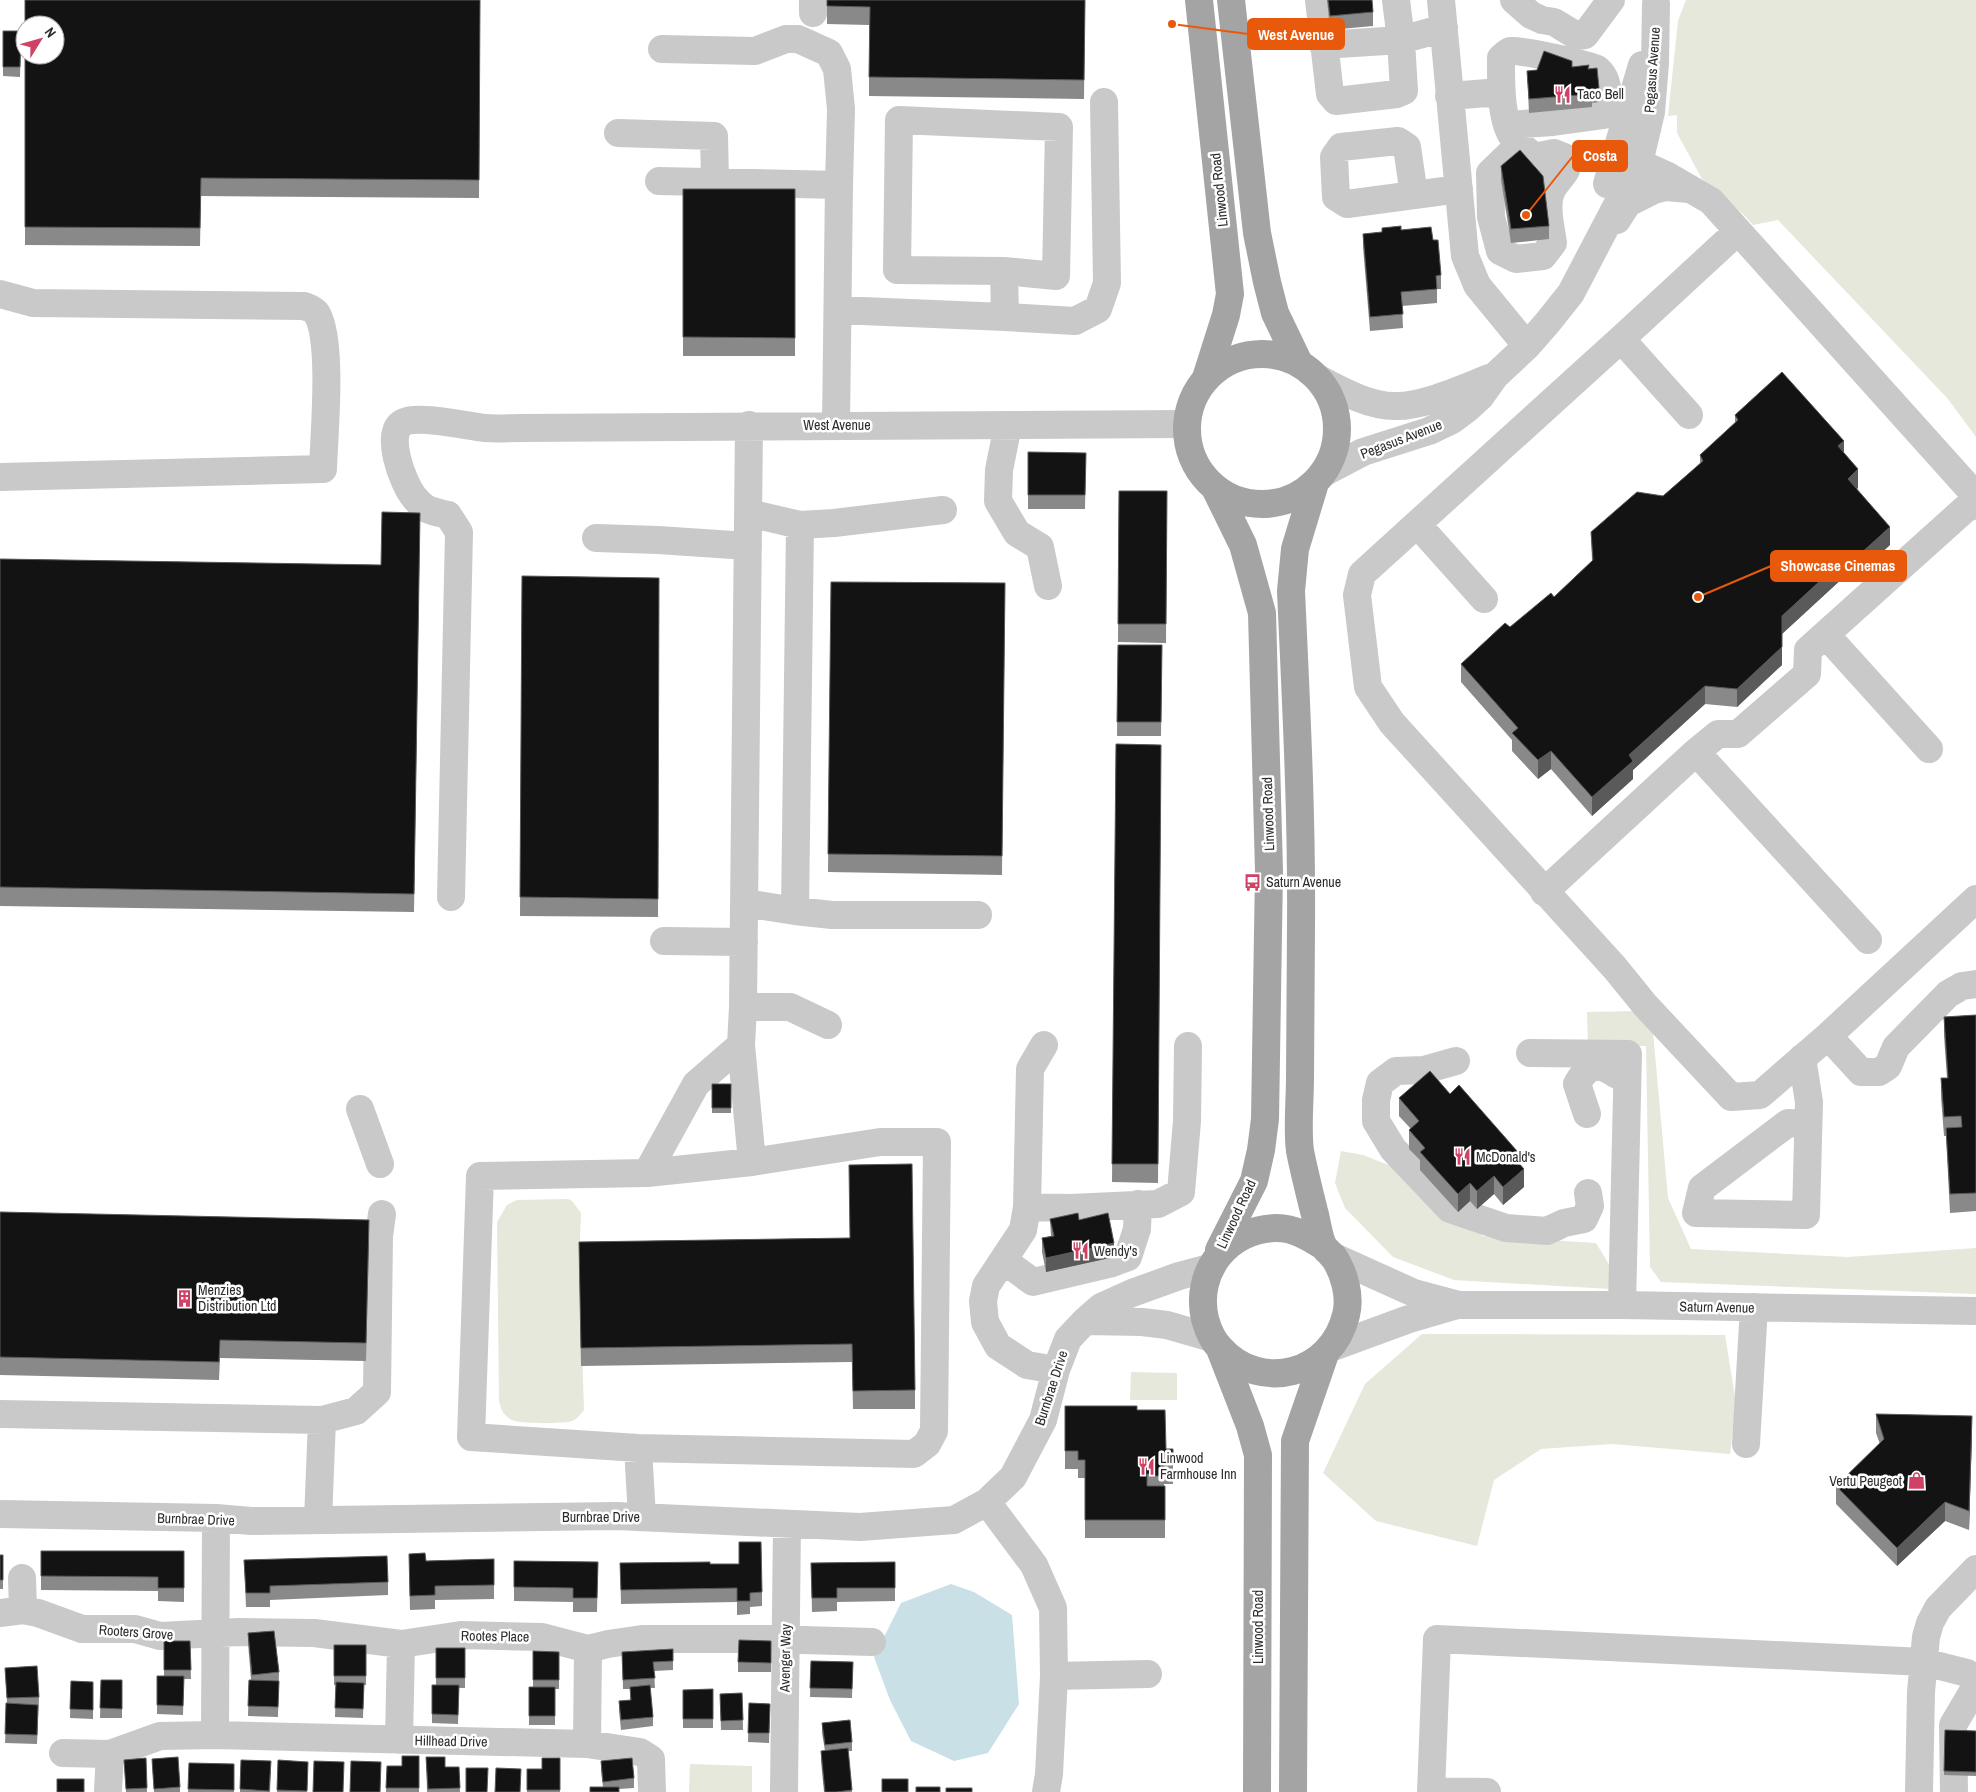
<svg xmlns="http://www.w3.org/2000/svg" width="1976" height="1792" font-family="'Archivo Narrow',sans-serif">
	<rect width="100%" height="100%" fill="#fff"/>
	<path fill="#e5e8db" d="M1686,0h290v437l-28,-38 -170,-179 -25,5 -9,-10 -42,-36 -25,-46v-18l-9,1 10,-95z
		M1637,1011l16,21 15,166 23,51 157,8 128,-9v46l-315,-12 -11,-15 -4,-221h-58l-1,-34z
		M1341,1151l22,4 43,17 77,64 113,7 14,23 1,23 -157,-9 -61,-23 -48,-49 -10,-25z
		M568,1199l4,2 9,12 -2,47 5,150c-3,4 -7,9 -12,11 -9,3 -52,3 -60,-1 -8,-4 -11,-10 -13,-19l-2,-179 10,-17 10,-5z
		M1422,1334l303,1 11,68 -6,51 -118,-10 -71,5 -47,31 -17,66 -101,-25 -53,-48 42,-89z
		M1131,1372l46,1v27h-47z
		M690,1764l62,2v26h-63z"/>
	<path fill="#c9e0e6" d="M951,1584l23,8 38,23 7,89 -31,49 -34,8 -43,-20 -21,-41 -16,-43 27,-54z"/>
	<g fill="none" stroke-linecap="round" stroke-linejoin="round">
		<path stroke="#c9c9c9" stroke-width="28" d="M1319,0l11,94 6,7 61,-7 7,-3 -3,-51 -78,5
			M1396,0l5,40 43,-12
			M1441,0l24,256 12,29 50,61
			M1514,0l17,15 11,5 12,2 23,14 8,-1 26,-35
			M813,13v-13
			M662,49l93,2 31,-12h12l31,14 8,16 4,40 -2,76 -3,240
			M1449,96l52,-4
			M1507,125l46,-3 51,-7c7,-12 5,-37 -7,-46 -6,-4 -80,-20 -87,-18 -3,1 -7,5 -9,7 0,22 -1,63 13,81 5,6 14,12 20,18
			M618,133l96,3 1,45
			M1520,144l-30,29 1,44 9,34 16,8 27,-3 10,-13c-2,-16 -9,-39 -1,-53 3,-7 10,-13 14,-20l-2,-13 -10,-4 -20,4 7,15 11,17
			M1622,167l17,-4 29,13 43,25 265,295
			M659,181l180,4
			M1607,184l35,-119
			M1414,195l-7,-48 -9,-6 -57,6 -7,10 2,40 11,7 112,-15
			M1617,220l11,-17 26,-13 12,-3 23,2
			M1738,231l-117,108 -259,235 -5,21 11,92 24,36 223,245 30,37 86,92 29,-2 68,-59 148,-137
			M0,294l33,9 271,3c5,2 10,3 13,8 16,28 7,120 6,155l-323,8
			M838,310l167,7 -1,-46 -107,-1 2,-150 160,7 -3,149 -52,-5
			M1005,317l70,4 23,-12 9,-26 -3,-181
			M1621,339l68,76
			M1319,379c23,12 50,27 76,27 29,1 72,-20 100,-30
			M749,425l-6,582 -2,38 11,117 128,-20h57l-3,289 -7,13 -13,10 -276,-6 -167,-11 9,-261 167,-3 105,-11
			M1008,425l-9,45 -1,31 19,32 23,14 8,39
			M1323,473l40,-21 66,-21 23,-11 16,-12 12,-11 15,-21 32,-30 21,-24 23,-29 68,-130 12,-51 4,-49 1,-59
			M748,513l52,12 34,-2 109,-13
			M1417,524l67,75
			M596,538l62,2 90,6
			M1826,635l103,114
			M1696,752l172,188
			M1544,892l152,-140 22,-18h20l69,-60 1,-24 157,-141 11,-5
			M451,897l8,-365 -11,-17c-17,-4 -23,-4 -34,-18 -11,-13 -31,-66 -10,-75 16,-7 62,4 81,6 12,1 24,0 36,0 222,-3 444,-4 665,-4
			M745,903l50,8 37,4h146
			M795,911l5,-386
			M664,941l80,1
			M743,1007h47l38,18
			M1828,1036l33,36h18l9,-6 8,-19 52,-53 14,-8 14,-2
			M1530,1053l98,1 -6,251
			M1802,1058l7,44 -3,113 -110,-2 6,-25 86,-65 20,1
			M1456,1061l-32,9 -28,1 -16,12 -4,17v21l17,28 57,60 56,19 41,3 17,-8 20,-4 6,-13 -2,-13
			M360,1109l20,55
			M1587,1114l-10,-30c11,-20 21,-22 40,-9
			M647,1173l49,-89 45,-39
			M1027,1207l3,-138 14,-24
			M1332,1256l82,37 45,12h163l354,6
			M1003,1260l30,22 76,-18 19,-7 9,-28 1,-25
			M1085,1321l57,1 25,3 45,13
			M1330,1348l79,-29 48,-14
			M1056,1370l-29,-5 -29,-19 -13,-24 -2,-21 3,-15 37,-56 4,-23 44,1 87,-4 23,-12 6,-71 1,-75
			M0,1414l322,6 -4,100
			M322,1420l34,-9 21,-19 2,-156 3,-22
			M1746,1444l8,-137
			M638,1448l4,69
			M987,1502l47,63 19,43 1,68 -5,98 -3,18
			M0,1514l216,4 35,3 365,-5 244,11 94,-7 33,-18 26,-25 30,-57 13,-50 12,-31 17,-18 16,-14 31,-14 47,-17 30,-8
			M216,1518l-1,217 372,9 53,8 11,7 1,33
			M22,1578l1,32
			M0,1613l23,-3 15,3 44,16h53l25,7 79,-4 75,1 87,11 60,-9 81,2 46,12 20,-5 34,-5h126l104,3
			M1054,1676l94,-2
			M399,1740l2,-96
			M587,1744l1,-95
			M63,1753l47,1 50,-18 55,-1
			M108,1790l2,-36
			M1431,1791l56,1
			M784,1792l3,-268
			M1431,1792l6,-153 487,23 43,11 9,8
			M1919,1792l2,-100 5,-55 4,-14 8,-15 38,-39
			M1954,1792l-1,-67 23,-39"/>
		<path stroke="#a4a4a4" stroke-width="28" d="M1199,0l31,294 -4,21 -20,63
			M1231,0l26,233 10,49 8,31 24,50
			M1187 429a75 75 0 1 1 150 0a75 75 0 1 1-150 0Z
			M1315,483l-20,66 -4,42c5,111 11,224 10,336 0,50 -1,101 -1,151 0,23 -3,50 0,73 4,20 9,40 14,60 3,10 4,22 8,32 2,6 7,9 11,13 11,16 18,40 13,59 -14,59 -85,79 -126,33 -8,-8 -12,-18 -15,-29 -11,-47 23,-91 72,-91 17,0 32,9 46,18
			M1215,488l28,57 19,68 7,258 -4,248 -4,31 -7,31 -35,69
			M1220,1349l30,77 8,29 -1,337
			M1293,1792l2,-351 30,-87"/>
	</g>
	<path fill="#898989" d="M480,0l-1,198 -278,-2 -1,50 -175,-1v-190z
		M827,0h258l-1,99 -215,-3v-71l-42,-1z
		M1327,0h45l1,12v14l-43,4z
		M3,31h18l-1,46 -17,-1z
		M1572,67l17,2 10,19v14l-7,1v4l-63,6 -2,-42z
		M1501,166l48,60v13l-38,4 -10,-63z
		M683,189h112v167h-112z
		M1382,228l19,2 32,10 8,35v14h-4v14l-35,3 1,22 -33,3 -7,-84v-13l19,-2z
		M1735,415l109,38 14,35 -2,1 34,56 -41,37 -4,-6 -63,58v31l-45,42 -32,-3 -72,66v9l-41,37 -41,-47 -13,10 -26,-28v-11l-51,-58v-18l49,-37 44,-30 38,-36 -1,-29 72,-36 37,-32v-9l35,-32z
		M1028,452l58,1 -1,56h-57z
		M1119,491h48l-1,152 -48,-1z
		M420,513l-6,399 -414,-6v-347l381,6z
		M522,576l137,2 -1,339 -138,-1z
		M831,582l174,1 -3,292 -174,-3z
		M1118,645h44l-1,91h-44z
		M1116,744l45,1 -3,438 -46,-1z
		M1976,1015v196l-26,2 -4,-77h-2l-3,-39v-19h6l-3,-42v-19z
		M712,1084h19v29h-19z
		M1450,1094l67,66 7,27 -21,18 -9,-11 -17,15 -7,-8 -12,11 -38,-42v-10l-11,-11v-19l2,-1 -12,-13v-18z
		M0,1212l369,26 -3,123 -146,-3 -1,22 -219,-5z
		M1050,1219l64,38 -68,15 -4,-20v-14l9,-2z
		M850,1238l65,152v19h-62l-1,-47 -271,4 -2,-124z
		M1065,1406l72,4 29,39h7v35h-9v2h1v52h-80v-60h-7v-9h-13z
		M1876,1414l96,21 -3,95 -24,-9 -48,45 -61,-62v-18l44,-42 -4,-11z
		M41,1551h143v51l-26,-1v-10l-117,-1z
		M0,1555h3v34h-3z
		M494,1559v40l-59,1v9l-25,1 -1,-42 17,-7z
		M244,1560l144,22v13l-118,5v7h-24z
		M514,1561l84,1 -1,50h-24v-10l-59,-1z
		M895,1562v39l-58,1v9l-25,1 -1,-49z
		M620,1563l90,1 52,28v14l-12,1v7l-13,1v-13l-116,2z
		M248,1633l31,39 -1,45 -30,-1 1,-36h2l-3,-37z
		M164,1641h26l1,38h-7l-1,36 -26,-1v-38h7z
		M771,1641v31h-33v-10z
		M334,1645h32v40h-2l-1,33 -28,-1 1,-32h-2z
		M436,1648h29v40h-6l-1,36 -26,-1v-38h4z
		M533,1651l26,1v37h-4v36h-26v-38h4z
		M622,1652l51,9v9l-19,1 1,17h-5l3,29v9l-32,4 -2,-19v-10l11,-1v-11h-7z
		M811,1661l42,1 -1,36 -42,-1z
		M5,1668l34,29 -2,47 -32,-1 2,-40z
		M101,1680h21v38h-22z
		M71,1681l22,1v37l-23,-1z
		M713,1689v39h-30v-38z
		M742,1693l1,37h-22l-1,-36z
		M749,1703l21,1 -1,39 -21,-1z
		M822,1723l30,19v9h-4l4,41h-28l-3,-31v-10h4l-3,-18z
		M1945,1730l31,1v45l-32,-1z
		M419,1756v36h-33l1,-26h15z
		M426,1757l19,10h14l1,25h-33z
		M146,1758l1,34h-21l-2,-32z
		M560,1758v34h-33v-23h15z
		M152,1759l28,28v5h-26z
		M241,1760l30,11 -1,21h-30z
		M278,1760l30,11 -1,21h-30z
		M601,1761l33,17v10l-15,1 -16,-2 -2,-16z
		M189,1763l45,1v28h-46z"/>
	<path fill="#5a5a5a" d="M1844,441v19l-6,-14z
		M1858,469v19l-10,10v-19z
		M1890,527v18l-41,37v-18z
		M1845,558v18l-63,58v-18z
		M1782,647v18l-45,42v-18z
		M1705,686v18l-72,66v9l-41,37v-19l37,-42z
		M1551,751v18l-13,10v-19z
		M1517,1151v18l-5,-14z
		M1524,1169v18l-21,18v-18z
		M1494,1176v18l-17,15v-18z
		M1470,1183v18l-12,11v-18z
		M1114,1243v14l-68,15v-14z
		M1972,1416v19l-3,95v-19z
		M1945,1502v19l-48,45v-18z"/>
	<path fill="#131313" stroke="#5a5a5a" d="M25,0h455l-1,180 -278,-2 -1,50 -175,-1v-172h30v-30h-30z
		M827,0h258l-1,80 -215,-3 1,-70 -43,-1z
		M1328,0h44l1,12 -43,4z
		M3,31h18l-1,36h-17z
		M1544,51l28,10v6l17,-2 -1,4 9,-1 2,20 -8,2 1,4 -63,5 -2,-28 10,-1z
		M1520,150l23,26 6,50 -38,3 -10,-63z
		M683,189h112v149l-112,-1z
		M1401,226v4l30,-3 2,13h5l3,35 -5,1 1,13 -36,3 2,22 -33,3 -7,-83 19,-2v-4z
		M1782,372l62,69 -6,5 20,23 -10,10 42,48 -41,37 -4,-6 -63,58v31l-45,42 -32,-3 -76,69 4,6 -41,36 -41,-46 -13,9 -26,-27 6,-5 -57,-64 44,-41 5,4 41,-34 3,4 39,-37 -2,-28 46,-40 26,4 40,-35 -3,-6 38,-35 -3,-5z
		M1028,452l58,1 -1,42h-57z
		M1119,491h48l-1,133h-48z
		M382,512l38,1 -6,381 -414,-7v-328l381,6z
		M522,576l137,2 -1,321 -138,-2z
		M831,582l174,1 -3,273 -174,-2z
		M1118,645h44l-1,77h-44z
		M1116,744l45,1 -3,419h-46z
		M1976,1015v178l-26,1 -4,-66 16,-1 -1,-11 -17,1 -3,-39h7l-4,-61z
		M1430,1071l20,23 9,-9 58,66 -5,4 12,14 -21,18 -9,-11 -17,15 -7,-8 -12,11 -38,-42 5,-4 -16,-18 10,-9 -20,-23z
		M712,1084h19v24h-19z
		M912,1164l3,226 -62,1 -1,-47 -271,4 -2,-106 271,-4 -1,-73z
		M0,1212l369,8 -3,123 -146,-3 -1,22 -219,-5z
		M1078,1213l1,7 29,-7 6,30 -68,15 -4,-20 12,-2 -4,-17z
		M1065,1406h72v4h28l1,39h7v16h-9v11h-10v-2h-7v12h18v34h-80v-60h-7v-9h-13z
		M1876,1414l96,2 -3,95 -24,-9 -48,46 -61,-62 48,-47z
		M739,1542h22l1,50 -12,1v8h-13v-13l-116,2 -1,-27 90,-1v2h29z
		M41,1551h143v37h-26v-11l-117,-1z
		M425,1553l1,8 68,-2v26l-59,1v9l-25,1 -1,-42z
		M0,1555h3v25h-3z
		M387,1556l1,26 -118,4v7h-24l-2,-33z
		M514,1561l84,1 -1,36h-24v-10l-59,-1z
		M895,1562v26h-58v10h-25l-1,-35z
		M274,1631l5,41 -27,3 -4,-42z
		M739,1640l32,1v22l-33,-1z
		M164,1641h26l1,29h-27z
		M334,1645h32v31h-32z
		M436,1648h29v30h-29z
		M673,1649v12l-20,1 2,16 -32,2 -1,-28z
		M533,1651l26,1v28h-26z
		M811,1661l42,1 -1,27 -42,-1z
		M37,1666l2,31 -32,1 -2,-30z
		M157,1676h27l-1,30 -26,-1z
		M101,1680h21v29l-22,-1z
		M249,1680l30,1 -1,26 -30,-1z
		M71,1681l22,1v28l-23,-1z
		M336,1682l28,1 -1,26 -28,-1z
		M432,1685h27l-1,30 -26,-1z
		M650,1685l3,32 -32,3 -2,-19 12,-1 -1,-13z
		M529,1687h26v29h-26z
		M713,1689v30h-30v-29z
		M742,1693l1,27 -22,1 -1,-27z
		M6,1703l32,2 -1,30 -32,-1z
		M749,1703l21,1 -1,29h-21z
		M850,1720l2,22 -27,3 -3,-22z
		M1945,1730l31,1v41l-32,-1z
		M848,1748l4,42 -16,2h-11l-4,-41z
		M402,1756h17v32h-33l1,-22h15z
		M178,1757l2,30 -26,2 -2,-30z
		M426,1757h19v10h14l1,21 -32,1z
		M146,1758l1,30 -21,1 -2,-29z
		M542,1758h18v32h-33v-21h15z
		M632,1758l2,20 -31,4 -2,-21z
		M241,1760l30,1 -2,30 -29,-2z
		M278,1760l30,2 -1,29 -30,-1z
		M314,1761l30,1 -1,30h-30z
		M351,1761l30,1 -1,30h-30z
		M189,1763l45,1v26l-46,-1z
		M466,1768h22l-1,24h-21z
		M496,1768l25,1 -1,23h-25z
		M57,1779h27v13h-27z
		M882,1779h26v13h-26z
		M590,1787h29v5h-29z
		M916,1787h24v5h-24z
		M946,1788h26v4h-26z"/>
	<defs>
		<symbol id="restaurant-bare" viewBox="-9 -9 18 18"><path d="M-5-6h1v4h1v-4h1v4h1v-4h1v5L-1.5 .5V6h-2V.5L-5-1ZM5-6V6H3V1.5H1.5Q1.5-4 5-6Z" fill="#cf4265" stroke="#fff" stroke-width="2.5" paint-order="stroke"/></symbol>
		<symbol id="bus-bare" viewBox="-9 -9 18 18"><path d="M-5-6H5V4H4V6H2V4H-2V6H-4V4H-5ZM-3.5-4V0h7V-4ZM-3.5 1.2v1.5H-2V1.2ZM2 1.2v1.5H3.5V1.2Z" fill="#cf4265" stroke="#fff" stroke-width="2.5" paint-order="stroke"/></symbol>
		<symbol id="building-bare" viewBox="-9 -9 18 18"><path d="M-4-6H4V6H1V3H-1V6H-4ZM-2.5-4.3h1.7v1.8h-1.7ZM.8-4.3h1.7v1.8H.8ZM-2.5-1h1.7V.8h-1.7ZM.8-1h1.7V.8H.8Z" fill="#cf4265" stroke="#fff" stroke-width="2.5" paint-order="stroke"/></symbol>
		<symbol id="shop-bare" viewBox="-9 -9 18 18"><path d="M-5-2.5h2.3a2.7 3.5 0 0 1 5.4 0H5L5.5 6h-11ZM-1.5-2.5h3a1.5 2.3 0 0 0-3 0Z" fill="#cf4265" stroke="#fff" stroke-width="2.5" paint-order="stroke"/></symbol>
	</defs>
	<g fill-rule="evenodd">
		<use href="#restaurant-bare" x="1550" y="82" width="25" height="25"/>
		<use href="#bus-bare" x="1240" y="870" width="25" height="25"/>
		<use href="#restaurant-bare" x="1450" y="1144" width="25" height="25"/>
		<use href="#restaurant-bare" x="1068" y="1238" width="25" height="25"/>
		<use href="#building-bare" x="172" y="1286" width="25" height="25"/>
		<use href="#restaurant-bare" x="1134" y="1454" width="25" height="25"/>
		<use href="#shop-bare" x="1904" y="1468" width="25" height="25"/>
	</g>
	<g text-anchor="middle" dominant-baseline="central" stroke-width="5" stroke-linejoin="round" paint-order="stroke">
		<g font-size="14" fill="#2c2c2c" stroke="#fff">
			<text transform="translate(1652 70) rotate(-86)">Pegasus Avenue</text>
			<text transform="translate(1219 190) rotate(-96)">Linwood Road</text>
			<text x="837" y="425">West Avenue</text>
			<text transform="translate(1401 439) rotate(-21)">Pegasus Avenue</text>
			<text transform="translate(1268 814) rotate(-92)">Linwood Road</text>
			<text transform="translate(1236 1214) rotate(-65)">Linwood Road</text>
			<text transform="translate(1717 1307) rotate(1)">Saturn Avenue</text>
			<text transform="translate(1051 1388) rotate(-72)">Burnbrae Drive</text>
			<text x="601" y="1517">Burnbrae Drive</text>
			<text transform="translate(196 1519) rotate(2)">Burnbrae Drive</text>
			<text transform="translate(1258 1627) rotate(-90)">Linwood Road</text>
			<text transform="translate(136 1632) rotate(4)">Rooters Grove</text>
			<text transform="translate(495 1636) rotate(1)">Rootes Place</text>
			<text transform="translate(785 1658) rotate(-89)">Avenger Way</text>
			<text transform="translate(451 1741) rotate(1)">Hillhead Drive</text>
		</g>
		<g font-size="14" fill="#2c2c2c" stroke="#fff" text-anchor="start">
			<text x="1577" y="94">Taco Bell</text>
			<text x="1266" y="882">Saturn Avenue</text>
			<text x="1476" y="1157">McDonald's</text>
			<text x="1094" y="1251">Wendy's</text>
			<text x="198" y="1290">Menzies<tspan x="198" dy="16">Distribution Ltd</tspan></text>
			<text x="1160" y="1458">Linwood<tspan x="1160" dy="16">Farmhouse Inn</tspan></text>
			<text x="1902" y="1481" text-anchor="end">Vertu Peugeot</text>
		</g>
	</g>
	<path fill="none" stroke="#e8590c" stroke-width="2" d="M1172 24L1248 34M1526 215L1573 156M1698 597L1771 566"/>
	<g fill="#e8590c" stroke="#fff" stroke-width="2">
		<circle cx="1172" cy="24" r="5"/>
		<circle cx="1526" cy="215" r="5"/>
		<circle cx="1698" cy="597" r="5"/>
	</g>
	<g fill="#e8590c" stroke="#e8590c" stroke-width="2">
		<rect x="1248" y="19" width="96" height="30" rx="5"/>
		<rect x="1573" y="141" width="54" height="30" rx="5"/>
		<rect x="1771" y="551" width="135" height="30" rx="5"/>
	</g>
	<g font-size="15" text-anchor="middle" font-weight="bold" fill="#fff">
		<text x="1296" y="40">West Avenue</text>
		<text x="1600" y="161">Costa</text>
		<text x="1838" y="571">Showcase Cinemas</text>
	</g>
	<g transform="translate(40 40) rotate(53)"><circle r="24" fill="#ffffff" stroke="#ababab"/>
	<path d="M0-4L9 19L0 12L-9 19Z" fill="#cf4265"/>
	<text y="-8" font-size="14" font-weight="bold" text-anchor="middle" fill="#2c2c2c">N</text>
	</g>
</svg>
